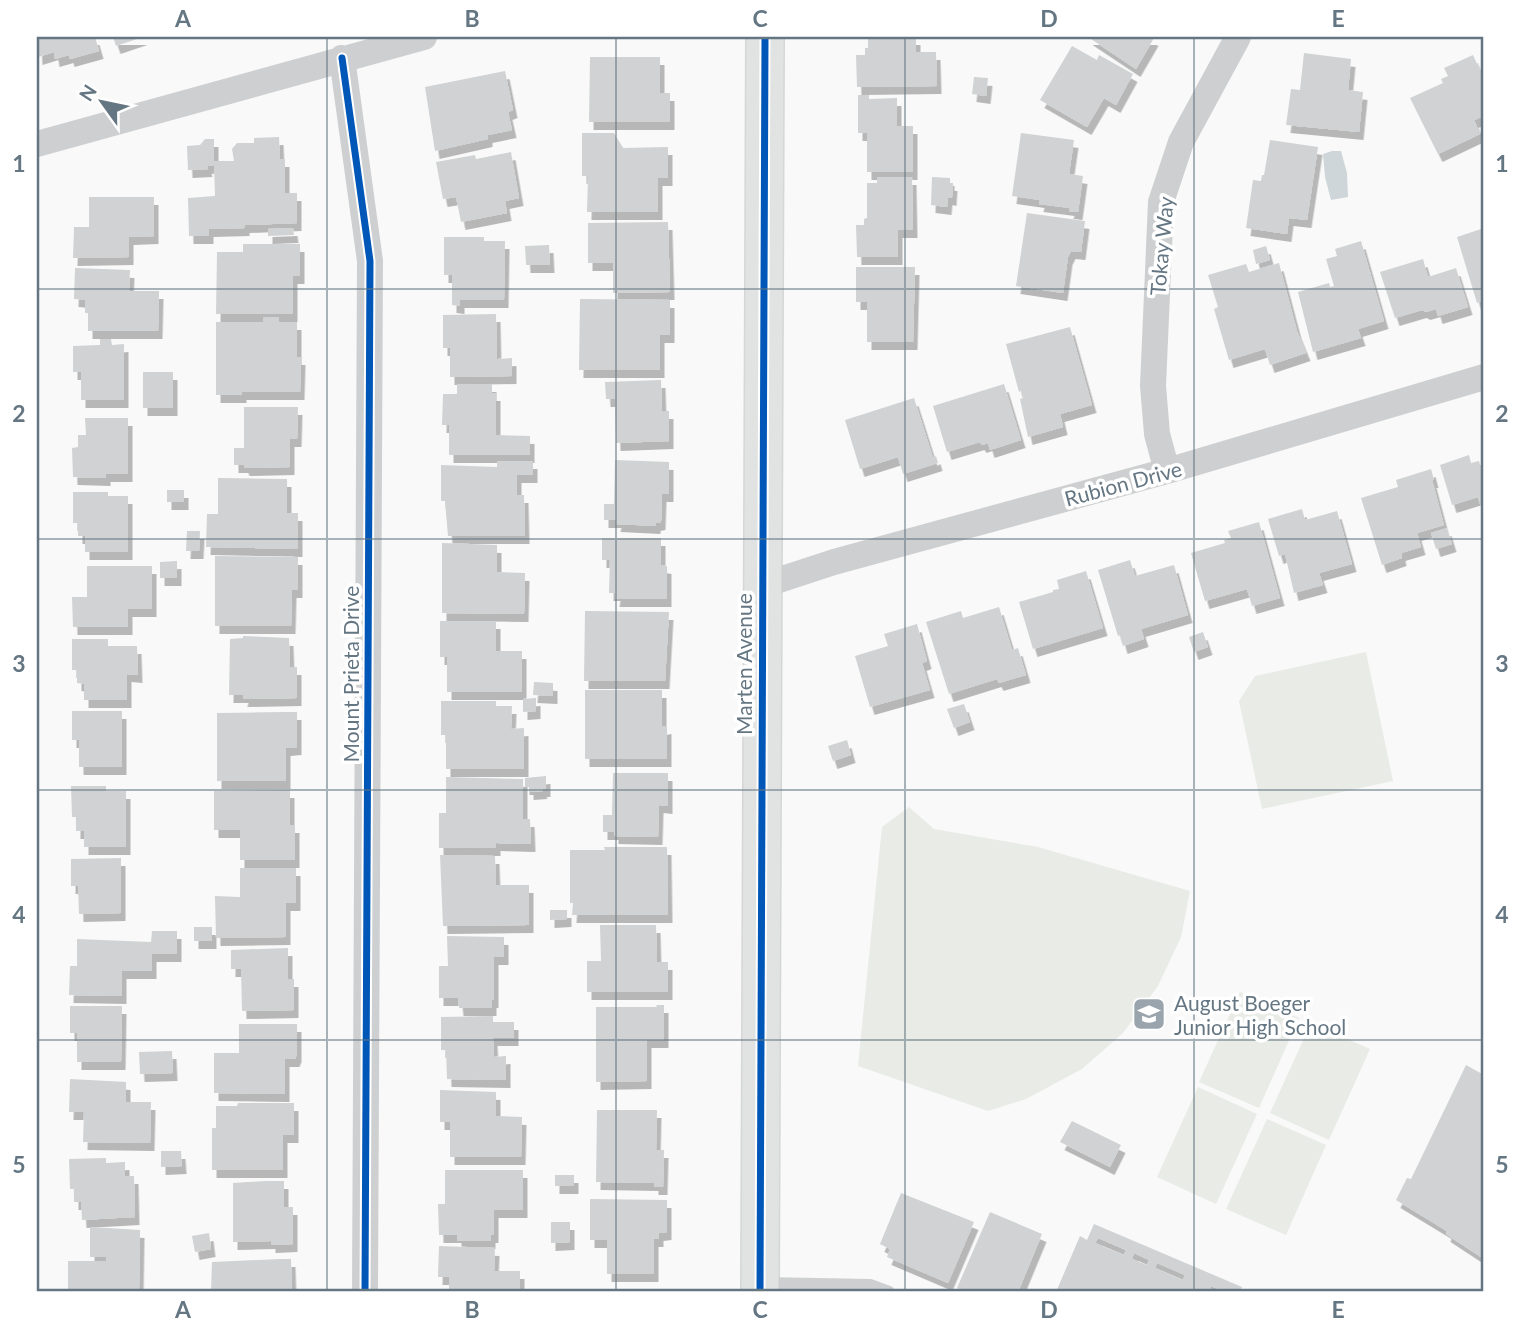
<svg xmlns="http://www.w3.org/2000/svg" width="1521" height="1329" font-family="Lato,sans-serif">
	<defs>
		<filter id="shadow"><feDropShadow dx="4.5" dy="8" stdDeviation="0" flood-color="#0004"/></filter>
	</defs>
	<rect width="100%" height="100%" fill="#f9f9f9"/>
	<path fill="#e8ebe6" d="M1366,652l27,129 -131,28 -23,-108 16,-25z
		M909,807l25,22 104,18 152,44 -9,46 -23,49 -35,47 -41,36 -56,30 -38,12 -130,-45 24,-239z
		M1240,992l59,26 -40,90 -60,-26z
		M1311,1023l59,26 -41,91 -59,-27z
		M1198,1087l59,27 -41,90 -59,-27z
		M1267,1119l59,26 -40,90 -60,-26z"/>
	<path fill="#ced6d9" d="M1332,151h9l6,22 1,24 -17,3 -6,-23 -2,-23z"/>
	<path fill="#d0d2d3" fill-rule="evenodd" filter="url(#shadow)" d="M37,37h58l4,14 -29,8 -1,-4 -14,4 -1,-7 -16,5z
		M113,37h30l-27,9z
		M868,37h48v15h20l1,34 -80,1 -1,-32h9v-7h3z
		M1088,37h64l2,1 -18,31z
		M1072,46l25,14 2,-5 34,19 -17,31 -12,-7 -17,29 -47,-27z
		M1304,53l47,6 -3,31 15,2 -4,40 -73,-7 5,-36 9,1z
		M1473,55l11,25v36l-10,4 6,14 -42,20 -28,-56 33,-15 -2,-4 7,-3 -4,-8z
		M590,57h70v36h10v29h-81z
		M505,71l8,39 -5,2 4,18 -24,5v4l-53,12 -10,-64z
		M974,77l14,1 -2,18 -14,-2z
		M858,95h11v4l28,-1v28h16v46h-46v-39h-9z
		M582,133h32l9,15 45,-1v31h-10v34h-71l1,-36h-6z
		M1021,133l53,7 -5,34 14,2 -5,36 -9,-1 1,-3 -31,-4 1,-4 -28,-4z
		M279,137l1,22h5v34h12v30l-52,2v3l-36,1v7h-20l-1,-38 27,-2 -1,-31 -7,1 1,3 -20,1 -1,-24 13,-1 5,-6h9v22h20l-2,-12 5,-6h17v-5z
		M1270,140l48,7 -11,73 -18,-2 -2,16 -41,-6 7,-48 8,1 1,-6h2z
		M511,152l8,46 -14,3 2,12 -46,9 -5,-25 -13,2 -7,-37 39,-7 1,4z
		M877,177h35l1,53h-15v27h-41l-1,-32h8v-6l3,-1v-35h10z
		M932,177l18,1v5h3l-1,15 -4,-1 -1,10 -16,-2z
		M89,197h65v39l-25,1v20l-56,1 1,-31h15z
		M1027,213l58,8 -4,31 -10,-1 -3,6 -5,36 -47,-7z
		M668,222l2,70 -57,1v-30h-25v-40z
		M293,228l1,7 -26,1v-7z
		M1484,228v72l-7,3 -20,-66z
		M444,237h40v4h21l-1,59h-44v6l-8,-1v-30h-8z
		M1361,241l23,80 -26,8 3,9 -48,14 -15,-60 31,-9 1,4 4,-1 -8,-27 11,-3 -2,-7z
		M243,244h57v32h-7v38h-77l1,-62h26z
		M549,245l1,20h-24l-1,-19z
		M1266,246l4,14 -14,4 -3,-14z
		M1423,259l5,18 28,-9 12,39 -30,9 -2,-7 -10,3 -4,-2 -27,8 -15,-46z
		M1279,263l18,68 9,22 -36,12 -5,-16 -36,11 -15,-51 4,-2 -10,-32 38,-11 3,8z
		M856,267h59l-2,75h-46v-40h-11z
		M75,268l55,2 -1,21h30l-1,40h-70v-18h-3v-13l-11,-1z
		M580,299l90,1v35h-10v35h-81z
		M496,314l1,45 15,-1v18l-62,1v-29h-7v-33z
		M279,317v5h18v35h4l-1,35h-58v3h-26v-73h47v-4z
		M1070,327l22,78 -32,9 3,13 -35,10 -8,-38 4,-1 -2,-8 -3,2 -13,-48z
		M100,339h11l1,6 12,-1v56h-43v-28h-8v-26l27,-1z
		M143,372h30v36h-30z
		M661,380l1,31h7v30l-53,2 -1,-44h-9l-1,-17z
		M457,384h35v9h4v42l34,1v19h-81v-30h-7l1,-31h14z
		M1004,384l17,56 -31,10 -2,-7 -6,2 -2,-3 -33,10 -14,-46z
		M914,398l19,60 3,-2 2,7 -35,11 -5,-17 -38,12 -15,-49z
		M244,407h54l-1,32h-7v28l-45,1 -1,-3h-10v-17h10z
		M85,418h43v56h-22v4l-33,-1 -1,-29 6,-1v-12h8z
		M1469,455l2,8 8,-2 1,4 4,-1v53l-6,-20 -26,8 -12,-40z
		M615,460l54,2v32h-7l-1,28 -5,1v3l-40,-2 1,-4h-13v-16h10z
		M497,461h36v14h-16v20h7l1,41h-77l-3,-35h-4v-36l56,2z
		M1431,469l3,11h-2l12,45 -27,8 4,14 -20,6 1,5 -20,7 -21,-67 37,-11 -2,-7z
		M218,478l69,1v34h11v36l-92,-2 1,-33h11z
		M167,490h17v12h-17z
		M73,492h35v4h20v56h-43v-16h-7v-13h-5z
		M1302,509l3,11 32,-9 15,53 -33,9 4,12 -29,8 -9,-39 -6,2 -11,-37z
		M1259,522l21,76 -28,8 -5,-17 -42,12 -14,-48 34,-10 -1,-3 7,-2 -3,-7z
		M1447,528l5,16 -16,5 -5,-16z
		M187,531h13l-1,20h-13z
		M602,538h59v27l6,1v33h-52l1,-6h-7l1,-33h-8z
		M442,543l55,2v27l28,1 -1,41 -82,-1z
		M215,556l83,1v33h-6l-1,36h-76z
		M1130,560l5,16 39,-11 14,50 -47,14 3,10 -21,7 -3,-11 -2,1 -20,-66z
		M177,561v17h-17v-16z
		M87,566h65v43h-24v18h-55l-1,-30h15z
		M1086,571l17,57 -70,21 -14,-47 34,-10v-2l6,-1 -2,-9z
		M999,607l13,43 6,-2 8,27 -27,8 -2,-4 -48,15 -23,-72 35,-11 2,7z
		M585,611l84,1 -4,69h-81z
		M440,621h56v30h26v41h-75v-35h-7z
		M917,624l10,37 -5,2 8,27 -60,17 -15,-51 33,-10 -4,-12z
		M1203,632l5,15 -14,5 -5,-15z
		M243,636l46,2 1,29h7v31l-54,1 1,-4h-15l1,-56 13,-1z
		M72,639h36v7h29l1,29 -11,-1v26h-43v-16l-7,-1v-13h-5z
		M534,682l19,1v13l-20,-1z
		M585,690h77v37l5,-1v33h-82z
		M536,698v13l-13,1v-13z
		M441,701h55v5h16l-1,23 13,-1v41h-78v-34h-5z
		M964,704l6,18 -16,6 -7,-19z
		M72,711h50v56h-43v-27h-7z
		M286,712h11v35l-11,1v33h-69v-68z
		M847,740l4,15 -18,6 -5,-15z
		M613,773h55v33l-9,-1 -1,32 -44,-1v-4h-11v-17h9z
		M546,776v13h-4l1,2 -14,1v-5h-4v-9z
		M446,777l77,2v40h7l1,25 -35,-1v5h-57v-35h7z
		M71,786h35v5h20v56h-42v-16h-8v-14h-4z
		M290,790v35h5v35h-55v-30h-26v-39z
		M604,847h63l1,68h-96l1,-12h-3v-53h35z
		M440,855l55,1 1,29h33v40l-86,1z
		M121,858v55l-42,1 -1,-28h-7v-27z
		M240,868h56v35h-10v34l-70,1 -1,-42 25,1z
		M550,910h17v9l-17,1z
		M600,925h56l1,37h11v30h-81v-31h14z
		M194,927h18v14h-18z
		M152,931h25v23h-25v17h-30v25l-53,-1 1,-29h7v-27l74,3z
		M447,936l57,1v20h-10v43h-2v8h-33l-1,-10h-19v-32h9z
		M288,948v31h6v31l-52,1 -1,-42h-10v-19z
		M656,1005h8v35h-17v41l-51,1v-75h61z
		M70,1006h52l-1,56h-44v-29h-7z
		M493,1016v6h21v16h-21l1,19 12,-1v24l-59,-1 -1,-29h-5v-33z
		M239,1024h58v30l-2,5h-10v35l-71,-1v-40h25z
		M172,1051l1,22 -33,1 -1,-22z
		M1466,1065l18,10v184l-38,-25 1,-3 -51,-31 11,-22 4,1z
		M70,1079l56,3v20h25l-1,41 -67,-1 1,-30h-15z
		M440,1090l56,2v24l26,1 -1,40h-71v-35h-10z
		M238,1103h56v32h-11v35h-71v-42h4v-22h21z
		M597,1110h60l-1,40h8l-1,37h-9v-4l-58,-1z
		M1072,1121l49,24 -11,22 -50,-25z
		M161,1151h20l1,15 -21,1z
		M106,1158v5l19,-1v14h9l1,41 -53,3 -1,-18h-7v-13h-4l-1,-30z
		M445,1170h78v40h-29v25h-3v6h-34v-6h-18l-1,-31h7z
		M555,1175h19v11h-19z
		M266,1181h18v26h9v37l-22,1v-4l-38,1v-59z
		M901,1193l73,29 -26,61 -61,-26 3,-8 -10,-5z
		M590,1199l77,1v32l-8,1v6h-5v35h-47v-34h-17z
		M990,1212l52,22 -24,58h-52l-9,-4z
		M551,1222h19v20l-19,1z
		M1094,1224l148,63 -2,5h-15l-14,-6 -2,6h-153l24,-56 7,4zM1098,1238l28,12 -2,5 -29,-12zM1134,1253l15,7 -2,5 -15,-6zM1157,1263l28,12 -2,5 -28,-12z
		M90,1227l50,3 -1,60 -71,1v-30h38l1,-4h-17z
		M209,1233l2,16 -16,3 -3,-16z
		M439,1246l56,2 -1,23h26v21h-71v-15h-11z
		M280,1259h11l1,31h-11v2h-70l1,-30z"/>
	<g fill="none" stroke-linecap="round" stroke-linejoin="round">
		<defs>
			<path id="secondary" d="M760,1292l5,-1255"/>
		</defs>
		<use href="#secondary" stroke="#d5d6d7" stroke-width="40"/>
		<path stroke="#cecfd0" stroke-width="12" d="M764,1283l106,2 19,7"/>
		<path stroke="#cecfd0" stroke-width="26" d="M342,58l28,203 -5,1031
			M37,144l387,-107
			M1167,471l-10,-37 -4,-48 8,-184 20,-60 57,-105
			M761,586l73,-24 333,-91 317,-94"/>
		<use href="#secondary" stroke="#e1e2e2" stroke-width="37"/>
		<defs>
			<path id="cycleway" d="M342,58l28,203 -5,1031
				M760,1292l5,-1255"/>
		</defs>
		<use href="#cycleway" stroke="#fff" stroke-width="11"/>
		<use href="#cycleway" stroke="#0057b8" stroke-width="7"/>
	</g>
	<path fill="none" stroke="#657683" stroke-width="2" stroke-opacity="0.55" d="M327,37v1255M616,37v1255M905,37v1255M1194,37v1255M37,289h1447M37,539h1447M37,790h1447M37,1040h1447"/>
	<defs>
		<symbol id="school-square" viewBox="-11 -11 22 22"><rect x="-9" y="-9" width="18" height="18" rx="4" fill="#99a4ac" stroke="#fff"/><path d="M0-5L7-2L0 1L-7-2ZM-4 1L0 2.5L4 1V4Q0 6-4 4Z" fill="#fff"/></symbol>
	</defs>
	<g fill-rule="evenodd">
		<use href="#school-square" x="1130" y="995" width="38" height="38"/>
	</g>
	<g text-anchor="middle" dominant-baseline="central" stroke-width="7" stroke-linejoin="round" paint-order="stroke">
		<g font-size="21" fill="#657683" stroke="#fff">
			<text transform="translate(1161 246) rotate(-85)">Tokay Way</text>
			<text transform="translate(1123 483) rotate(-15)">Rubion Drive</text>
			<text transform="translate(743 664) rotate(-90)">Marten Avenue</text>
			<text transform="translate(350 674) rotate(-90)">Mount Prieta Drive</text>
		</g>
		<g font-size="21" fill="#657683" stroke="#fff" text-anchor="start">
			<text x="1174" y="1002">August Boeger<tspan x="1174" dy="24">Junior High School</tspan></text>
		</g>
	</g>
	<rect width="1521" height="1329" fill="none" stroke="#ffffff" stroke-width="77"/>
	<g transform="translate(102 102) rotate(303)" stroke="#ffffff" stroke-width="5" paint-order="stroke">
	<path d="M0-5L12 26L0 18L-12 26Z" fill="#657683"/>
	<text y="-10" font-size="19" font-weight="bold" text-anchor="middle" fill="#657683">N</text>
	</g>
	<rect x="38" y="38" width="1444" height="1252" fill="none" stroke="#657683" stroke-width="2.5"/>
	<g font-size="23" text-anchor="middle" font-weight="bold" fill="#657683">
		<text x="183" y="27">A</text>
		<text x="472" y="27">B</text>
		<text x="760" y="27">C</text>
		<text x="1049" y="27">D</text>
		<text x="1338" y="27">E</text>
		<text x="19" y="172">1</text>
		<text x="1502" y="172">1</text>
		<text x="19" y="422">2</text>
		<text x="1502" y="422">2</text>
		<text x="19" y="672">3</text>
		<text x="1502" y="672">3</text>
		<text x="19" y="923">4</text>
		<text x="1502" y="923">4</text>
		<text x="19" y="1173">5</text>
		<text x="1502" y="1173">5</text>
		<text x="183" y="1318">A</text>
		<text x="472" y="1318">B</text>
		<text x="760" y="1318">C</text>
		<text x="1049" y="1318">D</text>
		<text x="1338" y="1318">E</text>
	</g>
</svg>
